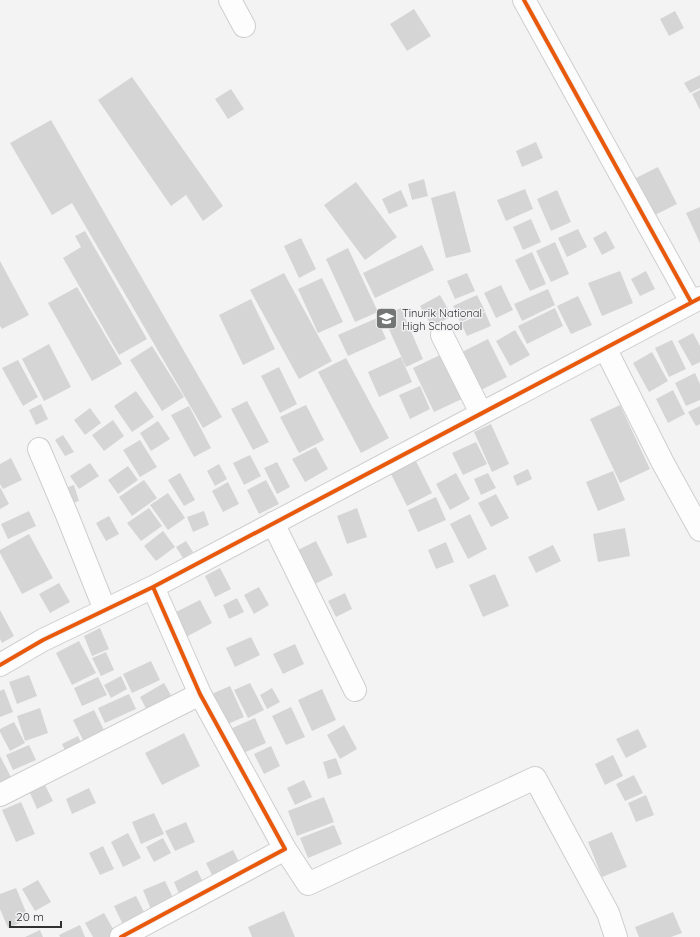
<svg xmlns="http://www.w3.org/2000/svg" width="700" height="937" font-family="Quicksand,sans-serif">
	<rect width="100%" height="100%" fill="#f3f3f4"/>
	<path fill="#d6d5d5" d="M414,9l17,27 -24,15 -17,-27z
		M675,11l9,17 -15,8 -9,-17z
		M700,75v13l-10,5 -6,-10z
		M132,77l91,129 -20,15 -17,-26 -15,11 -73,-106z
		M231,89l13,20 -16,10 -13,-20z
		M700,90v20l-8,-16z
		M51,120l171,297 -19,11 -131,-225 -20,12 -42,-72z
		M536,142l7,16 -21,9 -6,-16z
		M658,167l19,37 -26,13 -19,-37z
		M424,179l4,17 -16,4 -4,-16z
		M356,182l41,55 -32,23 -41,-55z
		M525,189l8,20 -27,12 -9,-21z
		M401,190l7,16 -19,8 -7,-15z
		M557,190l14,32 -20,9 -14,-32z
		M455,191l16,61 -25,6 -15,-60z
		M700,207v36l-14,-30z
		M531,219l10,23 -18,8 -10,-23z
		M578,229l9,18 -20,10 -9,-19z
		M85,231l62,108 -28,16 -56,-97 18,-11 -6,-11z
		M606,231l9,17 -13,7 -9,-17z
		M301,238l15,31 -17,9 -15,-32z
		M555,242l14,32 -18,8 -15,-31z
		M422,245l12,25 -59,28 -12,-25z
		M348,248l30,64 -23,10 -29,-63z
		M532,252l14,32 -16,7 -15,-31z
		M0,261l29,54 -27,14 -2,-3z
		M620,271l13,32 -31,13 -14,-33z
		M646,271l9,18 -15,7 -9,-17z
		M284,273l48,88 -33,18 -49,-89z
		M467,273l8,18 -20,8 -8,-18z
		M322,278l21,44 -25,11 -20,-44z
		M501,285l12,25 -17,8 -12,-25z
		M77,287l45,77 -30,17 -44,-78z
		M548,289l7,16 -33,16 -8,-17z
		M440,295l12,21 -20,11 -12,-21z
		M477,295l8,16 -25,11 -7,-16z
		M578,296l14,29 -21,9 -14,-28z
		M251,299l24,50 -32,16 -24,-50z
		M401,308l22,51 -17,8 -23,-51z
		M555,308l8,18 -36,18 -9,-18z
		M485,312l6,14 -24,10 -6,-13z
		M377,318l9,21 -38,17 -10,-21z
		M515,330l15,25 -20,11 -14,-25z
		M693,333l7,13v16l-8,4 -14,-25z
		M488,339l19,38 -32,16 -19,-38z
		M672,340l14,29 -17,8 -14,-29z
		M49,344l22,43 -27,14 -22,-42z
		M152,346l32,51 -22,14 -32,-51z
		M652,352l16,29 -19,11 -16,-29z
		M444,353l22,44 -32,15 -21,-44z
		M401,357l11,25 -33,15 -11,-25z
		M346,358l43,80 -28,15 -43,-81z
		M18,360l20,37 -15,9 -21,-38z
		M279,367l18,37 -17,9 -19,-37z
		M695,373l5,11v16l-14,6 -11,-23z
		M420,386l10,23 -20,10 -11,-24z
		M673,390l12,24 -17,9 -12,-24z
		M136,391l18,26 -22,15 -18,-26z
		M247,401l22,41 -16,8 -22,-41z
		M41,404l7,15 -12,6 -7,-15z
		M306,405l18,35 -25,13 -19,-36z
		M620,405l30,64 -30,14 -30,-64z
		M189,406l22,42 -17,9 -23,-42z
		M700,406v18l-4,2 -8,-14z
		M90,408l11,15 -16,12 -11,-15z
		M113,420l11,16 -20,15 -12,-16z
		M158,421l12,18 -19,12 -11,-18z
		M491,424l18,40 -17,8 -18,-40z
		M63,435l11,17 -9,4 -10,-16z
		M140,440l17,27 -17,10 -17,-27z
		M476,442l11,22 -24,11 -11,-22z
		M316,447l12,22 -23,13 -13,-23z
		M250,455l11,21 -17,9 -11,-22z
		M11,458l11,22 -19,9 -3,-5v-20z
		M416,461l16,32 -25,13 -16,-32z
		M277,462l13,25 -13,7 -13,-26z
		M90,463l9,13 -20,13 -9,-13z
		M219,464l8,15 -12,7 -8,-15z
		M128,466l10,14 -20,14 -10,-14z
		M528,469l4,10 -15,7 -4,-10z
		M613,471l12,29 -27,11 -12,-29z
		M180,473l15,27 -11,6 -16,-26z
		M456,473l14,26 -20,11 -14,-26z
		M488,473l8,15 -15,7 -7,-16z
		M144,480l13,18 -25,18 -13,-19z
		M266,480l13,24 -20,10 -12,-24z
		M228,482l11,22 -16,8 -11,-21z
		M74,485l5,16 -12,4 -5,-16z
		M0,487l9,17 -9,5z
		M168,493l17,25 -17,12 -18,-25z
		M496,494l13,24 -18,9 -13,-24z
		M436,497l10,23 -28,12 -10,-22z
		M149,508l13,18 -21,15 -14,-18z
		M357,508l10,29 -20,7 -10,-28z
		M29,511l7,15 -28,13 -7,-15z
		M204,511l5,14 -16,7 -6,-15z
		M470,514l17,35 -19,10 -18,-35z
		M109,516l10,18 -13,7 -10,-18z
		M625,528l5,28 -32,6 -5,-28z
		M163,531l12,16 -19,14 -12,-15z
		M29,534l24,44 -31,16 -22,-41v-3z
		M186,541l7,11 -10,6 -7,-11z
		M316,541l17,34 -18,9 -17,-34z
		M446,542l8,20 -18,7 -8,-19z
		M553,545l8,16 -25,12 -8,-16z
		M220,568l11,21 -16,8 -10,-21z
		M495,574l14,32 -26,11 -14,-32z
		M59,583l11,19 -20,11 -11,-19z
		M259,587l10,18 -15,9 -10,-19z
		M345,593l7,16 -16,8 -8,-16z
		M237,598l7,14 -15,7 -6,-14z
		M200,600l12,23 -26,14 -12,-24z
		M0,610l14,26 -12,7 -2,-4z
		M100,628l9,21 -17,7 -8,-20z
		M251,637l9,18 -25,12 -9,-19z
		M79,641l17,32 -24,12 -16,-32z
		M295,644l9,20 -21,10 -10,-20z
		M106,652l8,18 -13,6 -9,-18z
		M151,661l9,19 -28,13 -9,-19z
		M29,675l8,21 -20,8 -8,-22z
		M121,676l6,13 -16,9 -7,-13z
		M98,677l9,18 -25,11 -8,-18z
		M164,683l12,21 -25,14 -11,-21z
		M250,683l14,27 -16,8 -14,-28z
		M230,686l14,31 -23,10 -14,-31z
		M272,688l8,14 -13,7 -7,-14z
		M4,689l9,23 -13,5v-26z
		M322,689l14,31 -24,11 -14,-31z
		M129,694l7,15 -31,14 -7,-15z
		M291,707l14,30 -19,8 -14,-29z
		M40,708l8,25 -23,8 -8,-25z
		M94,710l14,28 -21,10 -14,-28z
		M255,718l11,25 -25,11 -11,-25z
		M14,722l11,21 -15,8 -10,-19v-3z
		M344,725l13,24 -17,10 -13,-24z
		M638,729l9,18 -21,11 -10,-19z
		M184,733l16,33 -38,19 -17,-32z
		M78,736l6,13 -16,8 -6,-13z
		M29,745l7,15 -23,10 -7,-15z
		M271,746l9,20 -16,8 -10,-20z
		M613,755l10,21 -18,9 -10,-21z
		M0,756l12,23 -12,6z
		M336,758l6,16 -14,5 -5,-17z
		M634,775l9,18 -18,8 -9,-17z
		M41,777l12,24 -16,8 -11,-25z
		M304,780l8,17 -17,8 -8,-17z
		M89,788l7,15 -24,11 -6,-15z
		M646,795l8,20 -18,7 -8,-19z
		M324,797l10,25 -37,14 -9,-25z
		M21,802l14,32 -19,8 -14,-32z
		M154,813l10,21 -23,10 -9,-22z
		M186,822l9,20 -20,9 -10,-20z
		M334,825l8,19 -34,14 -8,-20z
		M612,832l15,35 -25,10 -14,-35z
		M128,833l13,25 -18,9 -12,-25z
		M163,838l8,15 -17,9 -8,-15z
		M103,846l11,23 -14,6 -11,-22z
		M233,850l9,18 -27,13 -9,-18z
		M197,870l7,14 -24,12 -6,-14z
		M38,880l13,22 -16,9 -13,-22z
		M165,881l10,21 -23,10 -9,-22z
		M16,888l13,31 -21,9 -8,-19v-15z
		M136,896l10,20 -22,11 -10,-21z
		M284,911l11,26h-43l-4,-10z
		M673,912l9,21 -11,4h-32l-4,-10z
		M104,913l12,21 -6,3h-17l-8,-14z
		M80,925l5,12h-25l-1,-2z
		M40,930l3,7h-18z"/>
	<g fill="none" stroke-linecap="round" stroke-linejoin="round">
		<defs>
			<path id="minor" d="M230,0l14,26
				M524,0l167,302
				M442,335l39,78
				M605,348l58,115 37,67
				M39,449l28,66 38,95
				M273,523l82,167
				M0,665l43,-25 110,-53 547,-289
				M0,795l200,-101
				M285,849l23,35 227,-106 73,135 8,24
				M121,937l164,-88 -85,-155 -47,-107"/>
		</defs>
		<use href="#minor" stroke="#cececf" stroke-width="24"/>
		<use href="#minor" stroke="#fdfdfd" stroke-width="22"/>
		<defs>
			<path id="cycleway" d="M524,0l167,302
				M0,665l43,-25 110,-53 547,-289
				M121,937l164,-88 -85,-155 -47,-107"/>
		</defs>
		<use href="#cycleway" stroke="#f2f2f5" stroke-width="6"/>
		<use href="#cycleway" stroke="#e8590c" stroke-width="4"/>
	</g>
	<defs>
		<symbol id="school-square" viewBox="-11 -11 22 22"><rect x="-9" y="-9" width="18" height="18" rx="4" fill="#747575" stroke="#f2f2f5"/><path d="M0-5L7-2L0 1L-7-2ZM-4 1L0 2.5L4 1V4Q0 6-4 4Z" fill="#fff"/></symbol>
	</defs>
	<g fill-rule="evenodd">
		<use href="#school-square" x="374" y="306" width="25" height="25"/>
	</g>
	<g text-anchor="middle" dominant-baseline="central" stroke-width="3" stroke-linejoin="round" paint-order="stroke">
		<g font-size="11" fill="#303131" stroke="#f2f2f5" text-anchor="start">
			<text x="402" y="313">Tinurik National<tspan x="402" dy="13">High School</tspan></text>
		</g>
	</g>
	<path d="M10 921v6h51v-6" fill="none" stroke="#303131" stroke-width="2"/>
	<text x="16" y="921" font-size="12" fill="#303131" stroke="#f2f2f5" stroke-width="3" paint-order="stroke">20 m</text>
</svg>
